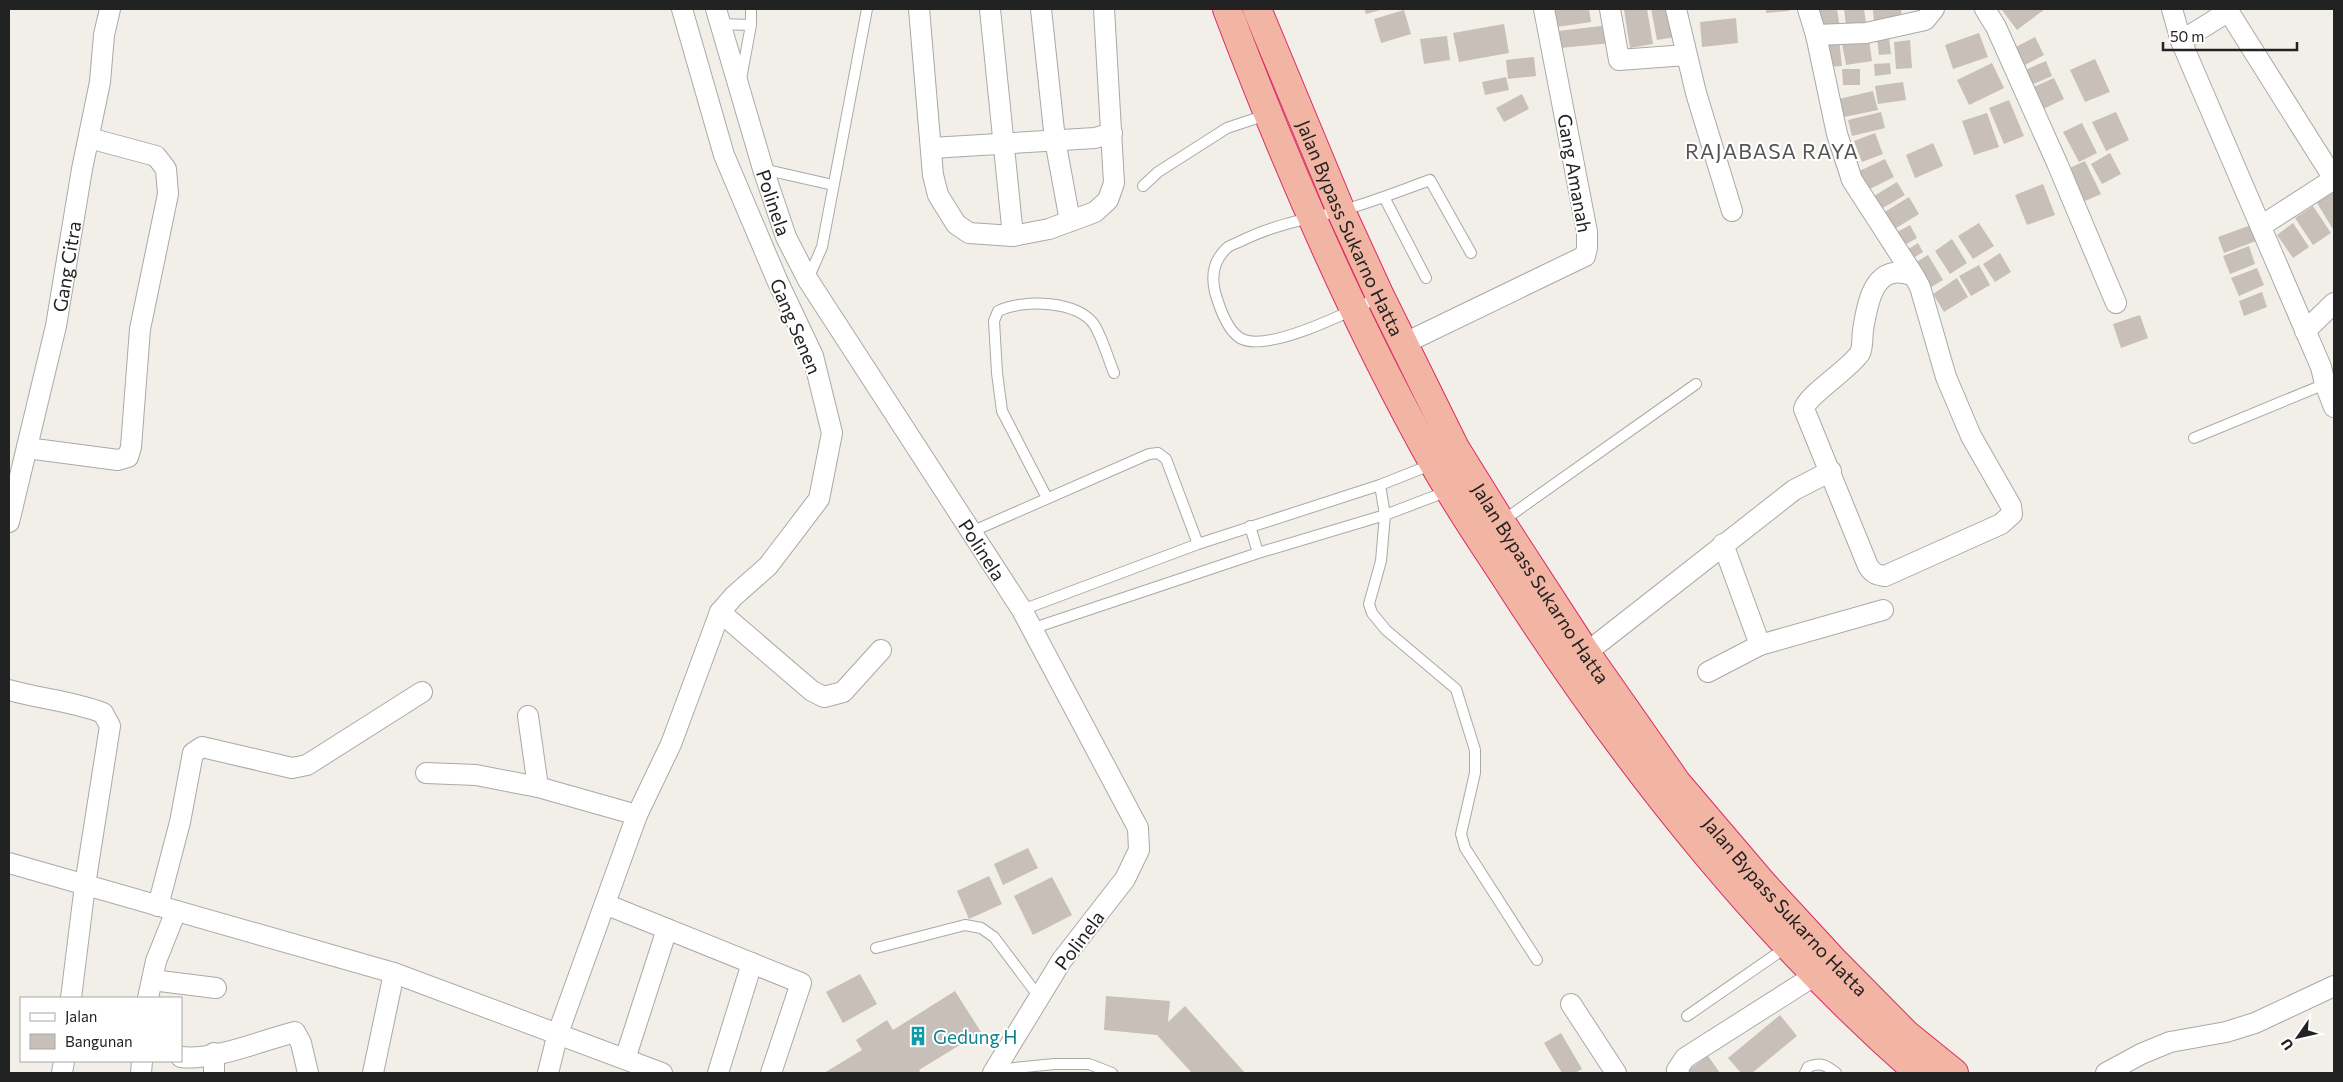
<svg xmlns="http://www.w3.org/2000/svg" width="2343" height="1082" font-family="Commissioner,sans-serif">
	<rect width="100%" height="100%" fill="#f2efe9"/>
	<path fill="#c7bfb8" d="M1364,9h20l-18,5z
		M1554,9h35l2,13 -34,5z
		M1647,9l6,35 -23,4 -6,-38z
		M1651,9h19l5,28 -18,3z
		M1766,9h22l1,2 -23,2z
		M1814,9h23l3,19 -23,3z
		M1844,9h20l2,14 -20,2z
		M1873,9h28l1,13 -28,2z
		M2003,9h42l-28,21 -15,-20z
		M1404,10l7,24 -30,9 -7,-24z
		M1736,18l2,25 -36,4 -2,-25z
		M1504,24l5,29 -50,9 -6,-29z
		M1610,25l2,18 -52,5 -2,-17z
		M1979,33l9,24 -35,12 -8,-24z
		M1447,36l3,24 -26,4 -4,-25z
		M2035,37l9,18 -23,12 -9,-18z
		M1889,38l2,16 -12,1 -2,-16z
		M1839,39l3,27 -14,1 -3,-27z
		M1869,40l3,21 -26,4 -4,-21z
		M1910,40l2,28 -16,1 -2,-27z
		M1534,57l2,19 -28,3 -2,-19z
		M2095,59l15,33 -25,10 -15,-32z
		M2046,61l6,15 -23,10 -6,-15z
		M1890,63l1,11 -16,2 -1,-12z
		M1992,63l12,25 -35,17 -12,-25z
		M1842,69h18v16h-17z
		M1506,77l3,13 -24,5 -3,-13z
		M2054,78l10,21 -25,12 -10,-22z
		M1903,82l3,18 -28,4 -3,-18z
		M1873,91l5,19 -34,7 -5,-18z
		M1522,94l7,15 -25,13 -8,-14z
		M2009,100l15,36 -20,8 -15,-36z
		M1881,112l4,16 -33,8 -4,-16z
		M2116,112l13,28 -23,11 -14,-29z
		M1987,113l12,34 -25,8 -12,-34z
		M2082,123l15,30 -18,9 -16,-30z
		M1875,133l8,21 -21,8 -8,-21z
		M1933,143l10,23 -28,12 -9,-23z
		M2110,153l11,21 -19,10 -11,-20z
		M1885,159l9,18 -30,15 -9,-19z
		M2085,161l16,33 -23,10 -15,-33z
		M1897,182l8,13 -29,17 -7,-13z
		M2043,184l12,31 -28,10 -12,-30z
		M2330,188l4,7v36l-20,-33z
		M1909,197l10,17 -31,19 -10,-17z
		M2313,206l18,27 -18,12 -18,-27z
		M1979,223l15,23 -21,13 -15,-23z
		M2293,223l16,24 -16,11 -16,-23z
		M1910,225l7,13 -19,11 -8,-13z
		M2251,225l5,16 -32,12 -6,-16z
		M1952,239l15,24 -17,11 -15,-23z
		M1918,243l5,9 -16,10 -5,-9z
		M2249,246l6,18 -25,10 -7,-18z
		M2000,253l11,19 -16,10 -12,-18z
		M1928,255l15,25 -15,9 -15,-25z
		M1979,265l11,20 -19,11 -12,-20z
		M2257,268l7,17 -25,11 -8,-18z
		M1957,278l11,19 -24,15 -11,-18z
		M2262,292l5,15 -23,9 -5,-15z
		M2140,315l8,23 -27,10 -8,-24z
		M1028,848l10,20 -35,17 -9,-21z
		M989,876l13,28 -33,15 -12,-28z
		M1052,877l20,38 -39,20 -19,-39z
		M860,974l17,30 -34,19 -17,-31z
		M955,991l26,41 -62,38 2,3h-97l38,-23 -6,-10 31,-20 6,10z
		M1106,996l64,5 -2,21 17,-16 60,67h-53l-35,-38 -53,-5z
		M1780,1015l17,21 -45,37h-11l-13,-15z
		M1561,1033l21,36 -7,4h-13l-18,-30z
		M1708,1056l12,17h-36z"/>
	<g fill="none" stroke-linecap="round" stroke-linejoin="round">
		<defs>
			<path id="service" d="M720,24l31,1
				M741,79l10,-54v-16
				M763,169l70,16
				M1143,186l15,-14 69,-44 39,-13
				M1384,197l42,81
				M808,279l14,-32 45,-238
				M1379,297c-26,13 -112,57 -139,41 -13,-8 -21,-32 -25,-46 -4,-17 -1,-33 13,-45 5,-3 12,-5 17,-8 32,-15 62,-20 95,-28 30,-8 60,-20 90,-31l41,73
				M2194,438l131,-54
				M1380,485l5,30 -4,46 -12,43 3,9 14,17 70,59 19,61v23l-14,61 4,14 72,112
				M1047,498l-45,-87 -5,-38 -3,-52 4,-10c24,-12 82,-11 97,15 8,14 13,32 19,47
				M1501,522l195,-138
				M1250,526l8,27
				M971,532l178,-78 9,-1 8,6 32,85
				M1022,610l176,-66 182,-59 53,-21
				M1031,629l227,-76 127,-38 63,-24
				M876,948l89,-23 16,3 13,9 45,60
				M1687,1016l101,-70
				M995,1070l59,-6h35l23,9
				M1805,1073l3,-6c13,-5 18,-2 28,6"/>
			<g id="minor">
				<path id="s1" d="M716,9l47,160 23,68 22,43 214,330 116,218 1,22 -14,29 -63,81 -69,113"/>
				<path d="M919,9l14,166 5,20 18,29 13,9 44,3 36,-7 46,-17 13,-12 6,-17 -10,-174"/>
				<path d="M990,9l23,227"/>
				<path d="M1041,9l14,131 15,81"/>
				<path d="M1610,9l9,51 67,-5"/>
				<path d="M1676,9l20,84 36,118"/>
				<path d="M1808,9l8,26 21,99 15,46 62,96 6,11 26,90 25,59 40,70 1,8 -11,10 -116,52c-8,-1 -12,-2 -17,-10l-64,-157c3,-14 46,-40 56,-56 3,-6 2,-16 3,-23 5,-31 12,-69 51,-54"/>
				<path d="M1985,9l11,18 61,136 59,140"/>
				<path d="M2172,9l9,32 140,326 4,17 9,23"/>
				<path d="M2227,9l107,170"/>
				<path d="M1816,35l50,-2 59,-13 9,-11"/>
				<path d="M2181,41l48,-30"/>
				<path d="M932,148l163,-10 17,-5"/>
				<path d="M2261,226l73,-47"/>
				<path d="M2305,331l29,-28"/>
				<path d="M1403,344l182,-88 2,-8v-16l-43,-223"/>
				<path d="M27,448l91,12 10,-3 3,-10 9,-118 28,-135 -2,-25 -10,-13 -67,-18"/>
				<path id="s2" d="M9,522l47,-196 26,-157 18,-87 4,-47 6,-26"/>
				<path d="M1723,544l37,101"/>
				<path d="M720,612l92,79 12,6 19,-5 38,-42"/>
				<path d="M1586,653l208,-163 37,-19"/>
				<path d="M1708,672l52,-27 123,-35"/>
				<path d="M9,690c31,9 64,11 94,23l7,13 -25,159 -14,113"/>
				<path d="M528,716l10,71"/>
				<path d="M426,773l50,2 62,12 99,28"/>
				<path d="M9,863l385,110 268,100"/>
				<path d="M605,904l196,79 -30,90"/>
				<path d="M158,906l22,-84 13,-69 9,-6 90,21 15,-3 115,-73"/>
				<path d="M152,980l64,8"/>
				<path d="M148,998l8,-37 20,-50"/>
				<path d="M1571,1004l45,69"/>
				<path d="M181,1057c33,4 82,-17 114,-25l6,11 7,30"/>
				<path d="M625,1059l42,-130"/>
				<path d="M62,1073l2,-12"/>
				<path d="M141,1073l1,-12"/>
				<path d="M214,1073v-20"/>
				<path d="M373,1073l21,-100"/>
				<path d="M548,1073l10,-40 79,-218 34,-71 49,-132 14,-16 34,-30 51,-67 13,-66 -19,-77 -36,-76 -53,-125 -42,-146"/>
				<path d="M718,1073l34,-110"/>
				<path d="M1679,1073l-2,-3 8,-12 132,-84"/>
				<path d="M2106,1073l35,-19 29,-12 56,-10 29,-9 79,-37"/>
			</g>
			<g id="trunk">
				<path d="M1227,9c59,156 126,311 208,457 23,41 50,80 76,120 114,177 249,348 408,487"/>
				<path id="s3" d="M1257,9l84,202 39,85 75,152 46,74 85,131 91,130 86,101 69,75 75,76 47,38"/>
			</g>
		</defs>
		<use href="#service" stroke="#a9a9a9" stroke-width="12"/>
		<use href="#minor" stroke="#a9a9a9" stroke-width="22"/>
		<use href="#trunk" stroke="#dc2a67" stroke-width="30"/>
		<use href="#service" stroke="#fff" stroke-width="10"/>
		<use href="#minor" stroke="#fff" stroke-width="20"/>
		<use href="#trunk" stroke="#f2b4a3" stroke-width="28"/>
	</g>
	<defs>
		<symbol id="building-bare" viewBox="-9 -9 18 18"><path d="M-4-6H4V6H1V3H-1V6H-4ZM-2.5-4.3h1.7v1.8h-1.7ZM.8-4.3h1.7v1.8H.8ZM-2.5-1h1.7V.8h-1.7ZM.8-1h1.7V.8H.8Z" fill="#0f9aa8" stroke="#fff" stroke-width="2.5" paint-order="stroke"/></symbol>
	</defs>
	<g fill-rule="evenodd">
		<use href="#building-bare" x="904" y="1022" width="28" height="28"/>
	</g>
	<g text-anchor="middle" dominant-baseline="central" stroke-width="4" stroke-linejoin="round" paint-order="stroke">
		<g font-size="19" fill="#222" stroke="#fff">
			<text transform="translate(1575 173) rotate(80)">Gang Amanah</text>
			<text stroke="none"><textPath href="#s1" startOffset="202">Polinela</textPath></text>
			<text stroke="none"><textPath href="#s3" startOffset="238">Jalan Bypass Sukarno Hatta</textPath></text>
			<text stroke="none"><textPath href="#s2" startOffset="262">Gang Citra</textPath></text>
			<text transform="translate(796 326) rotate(67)">Gang Senen</text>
			<text stroke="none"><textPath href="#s1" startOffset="608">Polinela</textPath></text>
			<text stroke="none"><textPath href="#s3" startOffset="642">Jalan Bypass Sukarno Hatta</textPath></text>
			<text stroke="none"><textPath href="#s3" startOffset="1048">Jalan Bypass Sukarno Hatta</textPath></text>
			<text transform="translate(1079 940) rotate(-53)">Polinela</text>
		</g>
		<g font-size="19" fill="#0d838f" stroke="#fff" text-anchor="start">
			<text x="933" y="1036">Gedung H</text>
		</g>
		<g font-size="21" letter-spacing="1" fill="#555" stroke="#fff">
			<text x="1772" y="150">RAJABASA RAYA</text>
		</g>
	</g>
	<rect width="2343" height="1082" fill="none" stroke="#222222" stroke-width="20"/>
	<rect x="20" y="997" width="162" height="65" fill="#ffffff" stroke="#a7a7a7"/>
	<rect x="30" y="1013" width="25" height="8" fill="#ffffff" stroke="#a7a7a7"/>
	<text x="65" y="1022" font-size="15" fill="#222222">Jalan</text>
	<rect x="30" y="1034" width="25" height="15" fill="#c7bfb8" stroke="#a7a7a7"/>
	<text x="65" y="1047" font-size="15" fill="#222222">Bangunan</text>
	<g transform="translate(2298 1037) rotate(236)" stroke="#ffffff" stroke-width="4" paint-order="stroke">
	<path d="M0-4L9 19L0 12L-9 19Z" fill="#222222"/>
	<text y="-8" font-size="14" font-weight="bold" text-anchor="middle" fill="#222222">U</text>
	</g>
	<path d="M2163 42v8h134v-8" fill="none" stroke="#222222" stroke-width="2.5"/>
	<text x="2170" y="42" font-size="15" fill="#222222" stroke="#ffffff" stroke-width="4" paint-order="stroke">50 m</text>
</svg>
